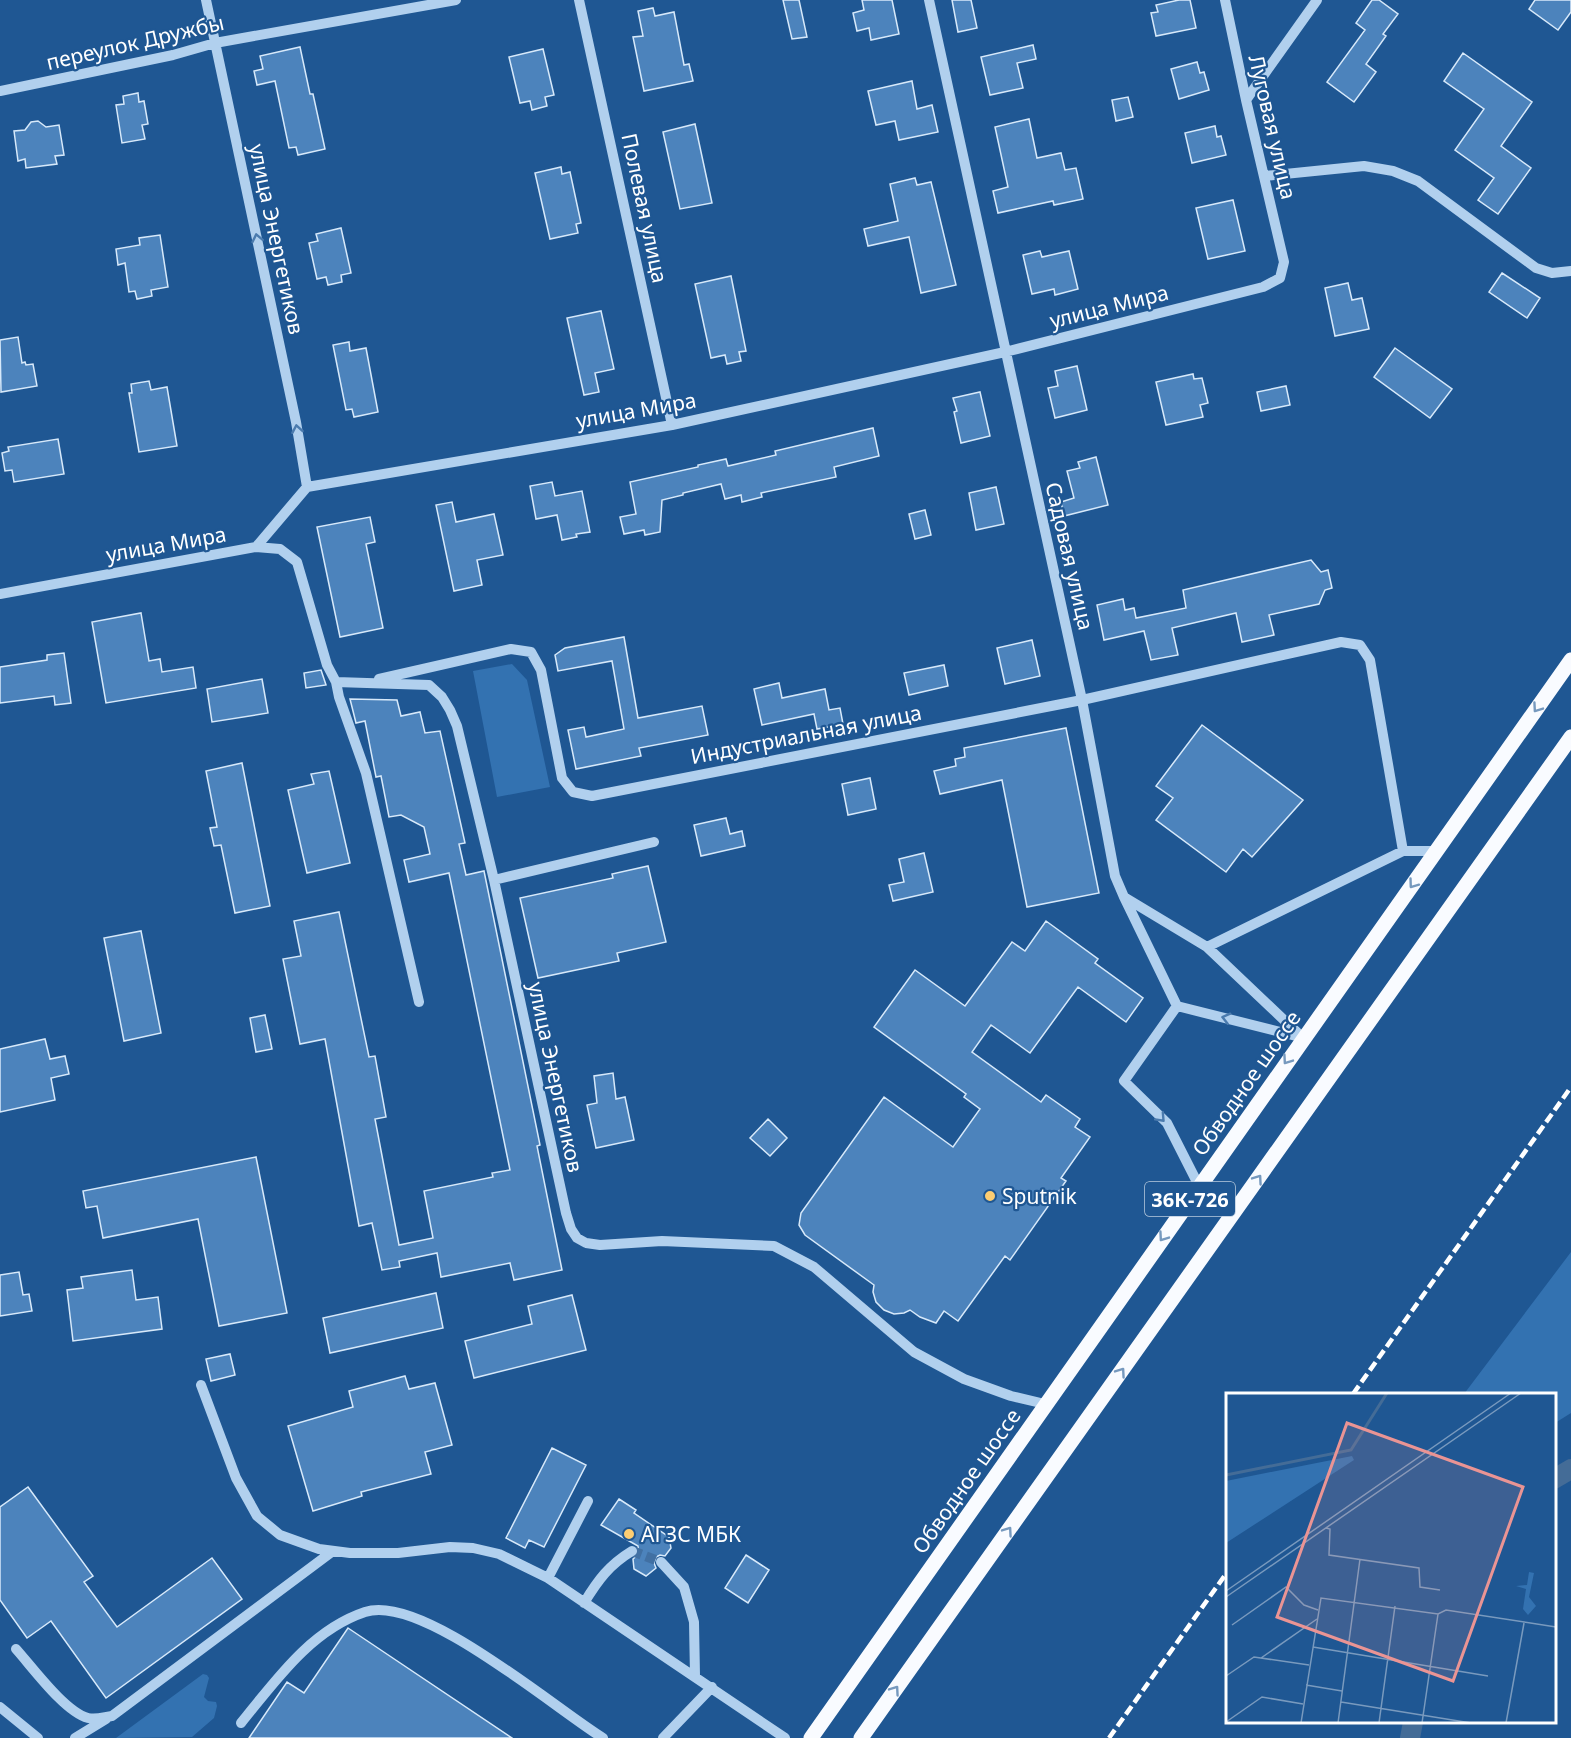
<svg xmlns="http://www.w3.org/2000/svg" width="1571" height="1738" font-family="'Noto Sans',sans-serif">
	<rect width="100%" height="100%" fill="#1f5793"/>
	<path fill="#3372b1" d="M512,664l15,16 23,107 -53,10 -24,-126z
		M1571,1252v161l-16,10 -1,-29h-90z
		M203,1674l4,1 2,3 -5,19 4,4 8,1 1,4 -3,12 -22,19 -76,1z"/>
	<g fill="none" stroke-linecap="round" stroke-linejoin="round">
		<path stroke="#446c97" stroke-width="20" d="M1554,1479l17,-10
			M1410,1738l3,-16"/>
	</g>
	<path fill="#4c83bc" stroke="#d7e9fa" stroke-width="1.5" d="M783,0h16l8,37 -15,2z
		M862,0h30l7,34 -28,6 -2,-12 -12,3 -4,-18 11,-3z
		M952,0h19l6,28 -19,4z
		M1179,0h11l6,28 -40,8 -5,-23 7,-1 -2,-7z
		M1372,0h7l19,14 -15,20 3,2 -20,28 10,8 -22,30 -27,-20 38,-52 -9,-7z
		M1535,0h36v12l-13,18 -29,-21z
		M653,8l2,8 19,-4 10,53 5,-1 4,17 -49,10 -11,-54 10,-1 -5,-25z
		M1033,45l3,14 -19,4 6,25 -33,7 -9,-38z
		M300,47l10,47h3l12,55 -27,6 -2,-8 -7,1 -14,-67 -18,4 -3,-14 9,-2 -3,-13z
		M543,49l11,46 -9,2 2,9 -15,4 -2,-9 -10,2 -11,-46z
		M1463,53l69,49 -31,44 30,22 -33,46 -20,-14 16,-22 -39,-28 29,-41 -40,-28z
		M1197,62l3,11 4,-1 5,18 -30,9 -8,-30z
		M912,81l5,28 15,-4 6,27 -39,8 -4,-19 -19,4 -8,-34z
		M138,93l1,9 5,-1 4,23 -6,1 3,14 -23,4 -6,-38 8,-1 -1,-8z
		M1128,97l5,20 -17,4 -4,-21z
		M1029,119l8,39 24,-5 4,17 11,-2 7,31 -29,6 -1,-4 -55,12 -5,-22 15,-4 -13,-60z
		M38,121l8,6 13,-2 5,30 -9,1 2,8 -31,4 -1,-9 -7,2 -4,-30 11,-1 6,-8z
		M695,124l17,79 -32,6 -17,-77z
		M1215,126l2,11 4,-1 5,19 -34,8 -7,-30z
		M561,167l1,7 8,-2 11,51 -5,1 2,9 -28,6 -15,-66z
		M915,178l2,7 14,-3 25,103 -35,8 -12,-56 -41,9 -4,-17 34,-8 -8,-37z
		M1233,200l12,51 -37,8 -12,-51z
		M341,228l10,45 -10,2 1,7 -14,3 -2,-8 -9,2 -8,-36 9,-2 -2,-7z
		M160,235l8,52 -17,3 1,6 -15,3 -2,-8 -6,1 -4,-29 -7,2 -2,-16 24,-4 -1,-7z
		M1040,251l2,6 27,-6 9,38 -23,6 -1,-6 -22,5 -9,-39z
		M1502,273l38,25 -13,20 -38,-26z
		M731,276l15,75 -7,1 2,9 -14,3 -2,-9 -14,3 -16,-74z
		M1348,283l4,17 10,-2 7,31 -34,7 -10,-48z
		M601,311l13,58 -19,4 4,19 -15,3 -17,-77z
		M18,337l4,26 3,-1 1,3 7,-1 4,22 -36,6 -1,-52z
		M349,342l1,9 16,-3 12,64 -24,5 -2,-8 -6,1 -13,-65z
		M1395,348l57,41 -22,29 -56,-41z
		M1077,366l10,44 -32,8 -7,-30 10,-2 -3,-15z
		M1193,374l1,5 8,-1 6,25 -8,2 3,12 -37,8 -10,-43z
		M149,381l2,9 16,-3 10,59 -38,6 -10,-59h3l-1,-9z
		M1286,386l4,19 -29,6 -4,-19z
		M980,392l10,44 -29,7 -7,-31 3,-1 -4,-13z
		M873,428l6,28 -45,11 2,10 -75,16 1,4 -20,5 -1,-7 -16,4 -4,-15 -38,9v2l-21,5 -2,32 -15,3 -1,-5 -20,4 -4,-17 16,-3 -6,-32 68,-15v-2l28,-6 2,7 48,-11 -1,-4z
		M58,439l6,35 -50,8 -2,-12 -7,1 -3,-18 7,-2 -1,-4z
		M1096,457l12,48 -44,11 -3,-14 13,-4 -7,-27 13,-3 -2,-6z
		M552,482l3,14 27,-5 8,41 -14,2 1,3 -15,3 -5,-25 -21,4 -6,-33z
		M996,487l8,37 -28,6 -7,-37z
		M452,502l4,20 38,-8 9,41 -26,5 5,25 -28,6 -18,-86z
		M925,510l6,25 -16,4 -6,-25z
		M370,517l5,25 -9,2 17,84 -43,9 -23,-110z
		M1311,560l10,12 7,-2 4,18 -7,2 -6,14 -50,11 5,20 -32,7 -6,-29 -64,15 6,27 -27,5 -7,-29 -40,9 -7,-35 26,-6 2,11 9,-2 2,10 50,-10 -3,-18z
		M141,613l8,48 11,-2 2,13 31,-5 3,21 -90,15 -14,-81z
		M624,637l14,81 64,-12 6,29 -69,13 2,8 -65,13 -8,-39 16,-3 2,10 38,-8 -12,-68 -54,10 -3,-16 10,-7z
		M1032,640l8,36 -35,8 -8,-36z
		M64,653l7,50 -16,2 -1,-9 -54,7v-36l47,-7v-5z
		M944,665l4,21 -39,9 -5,-22z
		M321,670l5,15 -20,3 -2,-15z
		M262,679l6,34 -56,9 -5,-33z
		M779,683l3,15 43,-9 4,21 11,-2 3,16 -26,5 -3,-15 -52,11 -8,-36z
		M350,699l47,1 4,16 19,-4 5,21 15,-2 25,112 -6,1 7,31 18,-4 56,274 -3,1 25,124 -48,10 -4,-17 -69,14 -4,-24 -38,8 1,6 -18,3 -10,-47 -13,3 -34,-187 -25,5 -17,-85 18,-3 -7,-35 45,-9 30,145 6,-1 11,61 -11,2 24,126 34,-7 -9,-47 69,-14 -1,-4 18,-3 -61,-297 -40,9 -5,-22 26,-6 -6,-27 -23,-12 -12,2 -8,-41 -5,1 -11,-56 -9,2z
		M1202,725l101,75 -51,57 -9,-8 -17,23 -70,-52 17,-22 -17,-12z
		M1066,728l33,165 -72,14 -25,-127 -62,14 -6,-23 22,-5 -1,-7 10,-2 -1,-9z
		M242,763l28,143 -35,7 -14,-68 -7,1 -4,-18 7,-1 -11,-56z
		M329,771l21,92 -43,10 -19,-83 26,-6 -3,-10z
		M870,778l6,31 -28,6 -6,-31z
		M726,818l4,16 12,-3 3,15 -44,10 -7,-31z
		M924,853l9,39 -40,9 -4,-16 15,-3 -5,-23z
		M648,866l18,76 -49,11 2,8 -81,17 -18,-80 93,-20 -1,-4z
		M1046,921l52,38 -3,4 48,35 -17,24 -48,-35 -48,66 -39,-28 -19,27 69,50 5,-7 34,24 -5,8 15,10 -29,41 5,3 -56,79 -5,-4 -47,65 -14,-10 -8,12 -16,-6 -10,-7 -6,3 -10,1 -10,-4 -8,-8 -3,-10 1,-7 -69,-50 -6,-10 2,-12 83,-116 69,50 27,-38 -16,-12 2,-3 -92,-67 41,-57 50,36 47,-64 13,9z
		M141,931l20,102 -37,8 -20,-103z
		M265,1015l7,34 -16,3 -6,-34z
		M45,1039l5,20 15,-3 4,18 -18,4 4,22 -55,12v-63z
		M613,1073l3,26 9,-2 9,43 -38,8 -9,-43 10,-2 -3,-27z
		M768,1119l19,19 -17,18 -20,-18z
		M256,1157l31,156 -68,13 -21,-107 -95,19 -6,-32 -11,2 -3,-17z
		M132,1270l4,30 22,-3 4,32 -89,12 -6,-51 16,-2 -2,-11z
		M19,1272l4,23 6,-1 3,17 -32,5v-41z
		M436,1293l7,35 -113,25 -7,-35z
		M572,1295l14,55 -112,28 -9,-37 67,-17 -4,-18z
		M230,1354l5,21 -24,6 -5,-22z
		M405,1376l4,13 26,-6 17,62 -27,7 6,22 -70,18 1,4 -49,15 -25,-85 65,-19 -4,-16z
		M552,1448l34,17 -42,82 -15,-7 -4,8 -19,-10z
		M28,1487l65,89 -9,6 33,45 95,-69 30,41 -136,99 -55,-77 -24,17 -27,-38v-93z
		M619,1499l17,11 -2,3 35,24 2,11 -6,8 -5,-1 -4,2 -2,6 2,5 -10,8 -12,-7 -1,-10 6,-5 -1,-8 -37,-21z
		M746,1555l23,15 -21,33 -23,-15z
		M348,1628l164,110h-263l38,-56 17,11z"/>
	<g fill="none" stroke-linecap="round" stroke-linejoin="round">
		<path stroke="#4170a3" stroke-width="10" stroke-dasharray="10 5" stroke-linecap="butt" d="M632,1551l29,11"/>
		<path stroke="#b1d0ee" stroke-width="10" d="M206,0l90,422 11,65
			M579,0l93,425
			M929,0l153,700 33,176 9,21 83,50 96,91
			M0,91l173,-36 42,-12 241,-43
			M1246,100l71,-100
			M1264,176l100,-10 29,5 25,10 118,87 16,5 19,-2
			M256,547l24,2 17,13 30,103 9,17 93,3 13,12 8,13 7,16 37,154 72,333 5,16 6,9 9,5 14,2 62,-4 112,5 40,21 100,85 50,27 47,17 34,8
			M0,594l256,-47 51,-60 365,-62 333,-73 258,-65 17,-9 4,-16 -38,-162 -21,-100
			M379,679l132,-30 20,3 10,18 21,108 11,14 19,4 490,-96 259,-58 19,3 10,15 33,191
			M336,682l3,15 27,76 53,229
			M494,880l160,-38
			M1124,897l53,109
			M1207,947l196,-96h34
			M1199,1186l-32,-63 -43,-42 53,-75 123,31
			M201,1385l35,93 21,38 23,19 39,14 31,4h48l52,-6 23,1 26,6 49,24 237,160
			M661,1562l23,25 10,35 1,54
			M548,1578l40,-77
			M584,1603c14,-23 25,-38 48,-52
			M16,1649c17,19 49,63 72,69 8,2 16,-1 24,-2l221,-165
			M0,1707l38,31
			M241,1723c35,-43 70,-93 124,-111 56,-19 189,96 238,126
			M75,1738l31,-19
			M663,1738l49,-51"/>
		<path stroke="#f9fbff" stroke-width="15" d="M811,1738l760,-1078
			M861,1738l710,-1001"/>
		<path stroke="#fff" stroke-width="4.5" stroke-dasharray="10 4.5" stroke-linecap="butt" d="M1353,1394l218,-307
			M1109,1738l119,-167"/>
	</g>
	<defs><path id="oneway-chevron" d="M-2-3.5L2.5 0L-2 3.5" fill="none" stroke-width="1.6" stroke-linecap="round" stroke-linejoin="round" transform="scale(1.5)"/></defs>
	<g stroke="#4b7bae">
		<use href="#oneway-chevron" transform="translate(257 238) rotate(-102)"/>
		<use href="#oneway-chevron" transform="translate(297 429) rotate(-100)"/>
		<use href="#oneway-chevron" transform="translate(1226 1018) rotate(-166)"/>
		<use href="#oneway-chevron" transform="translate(1161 1118) rotate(47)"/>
	</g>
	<g stroke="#7699be">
		<use href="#oneway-chevron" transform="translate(1537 708) rotate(125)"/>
		<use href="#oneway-chevron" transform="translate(1413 884) rotate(126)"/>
		<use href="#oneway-chevron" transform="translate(1287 1060) rotate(125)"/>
		<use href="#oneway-chevron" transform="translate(1258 1179) rotate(-55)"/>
		<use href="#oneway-chevron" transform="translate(1163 1237) rotate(125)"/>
		<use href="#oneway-chevron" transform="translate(1121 1372) rotate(-55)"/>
		<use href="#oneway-chevron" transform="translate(1008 1531) rotate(-55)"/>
		<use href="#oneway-chevron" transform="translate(895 1690) rotate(-55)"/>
	</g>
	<g fill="#fccd72" stroke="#1f5793" stroke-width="2">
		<circle cx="990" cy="1196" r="6"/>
		<circle cx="629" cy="1534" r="6"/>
	</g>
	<g text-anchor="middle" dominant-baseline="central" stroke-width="4.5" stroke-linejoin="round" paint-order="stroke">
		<rect fill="#1f5793" stroke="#bccddf" stroke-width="1.5" x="1145" y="1182" width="90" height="34" rx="4.5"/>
		<g font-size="20" font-weight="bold" fill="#fff">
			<text x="1190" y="1199">36К-726</text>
		</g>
		<g font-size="21" fill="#fff" stroke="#1f5793">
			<text transform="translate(135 42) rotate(-13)">переулок Дружбы</text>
			<text transform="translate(1273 127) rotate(77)">Луговая улица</text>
			<text transform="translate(645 208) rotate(78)">Полевая улица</text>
			<text transform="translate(277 239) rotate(78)">улица Энергетиков</text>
			<text transform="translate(1109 306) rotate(-14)">улица Мира</text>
			<text transform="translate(636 410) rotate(-10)">улица Мира</text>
			<text transform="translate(166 544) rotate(-10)">улица Мира</text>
			<text transform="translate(1070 556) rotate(77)">Садовая улица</text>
			<text transform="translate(806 734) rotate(-11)">Индустриальная улица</text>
			<text transform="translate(556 1077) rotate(78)">улица Энергетиков</text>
			<text transform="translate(1246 1083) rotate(-55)">Обводное шоссе</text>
			<text transform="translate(966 1481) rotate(-55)">Обводное шоссе</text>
		</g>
		<g font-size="21" fill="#fff" stroke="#1f5793" text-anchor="start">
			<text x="1002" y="1196">Sputnik</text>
			<text x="641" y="1534">АГЗС МБК</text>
		</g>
	</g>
	<g transform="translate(1226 1393)">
		<rect width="330" height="330" fill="#1f5793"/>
		<path d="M126,63l2,4 -128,83v-62zM303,179l5,1 -5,24 7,9 -8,9 -5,-6 3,-20 -10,-3 11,-1z" fill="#3372b1"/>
		<path fill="none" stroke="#446c97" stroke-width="3" d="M0,82l125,-25 36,-57"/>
		<path fill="none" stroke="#799abe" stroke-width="1.5" d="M100,135l4,1 -1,26 90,13 1,19 20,3M0,198l285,-198M0,204l295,-204M6,232l54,-38 18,18 14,5M87,254l175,29M35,265l56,-39M0,283l28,-19 55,8M80,292l36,6M115,309l130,21M0,329l36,-25 41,7M75,330l20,-125 117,16 8,-4 110,17M112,330l22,-164M153,330l16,-117M196,330l16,-109M280,330l18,-100"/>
		<path fill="#ea9494" fill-opacity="0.15" stroke="#ea9494" stroke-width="3" d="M121,30l176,64 -70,194 -176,-64z"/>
		<rect width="330" height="330" fill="none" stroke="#fff" stroke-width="3"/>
	</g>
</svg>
